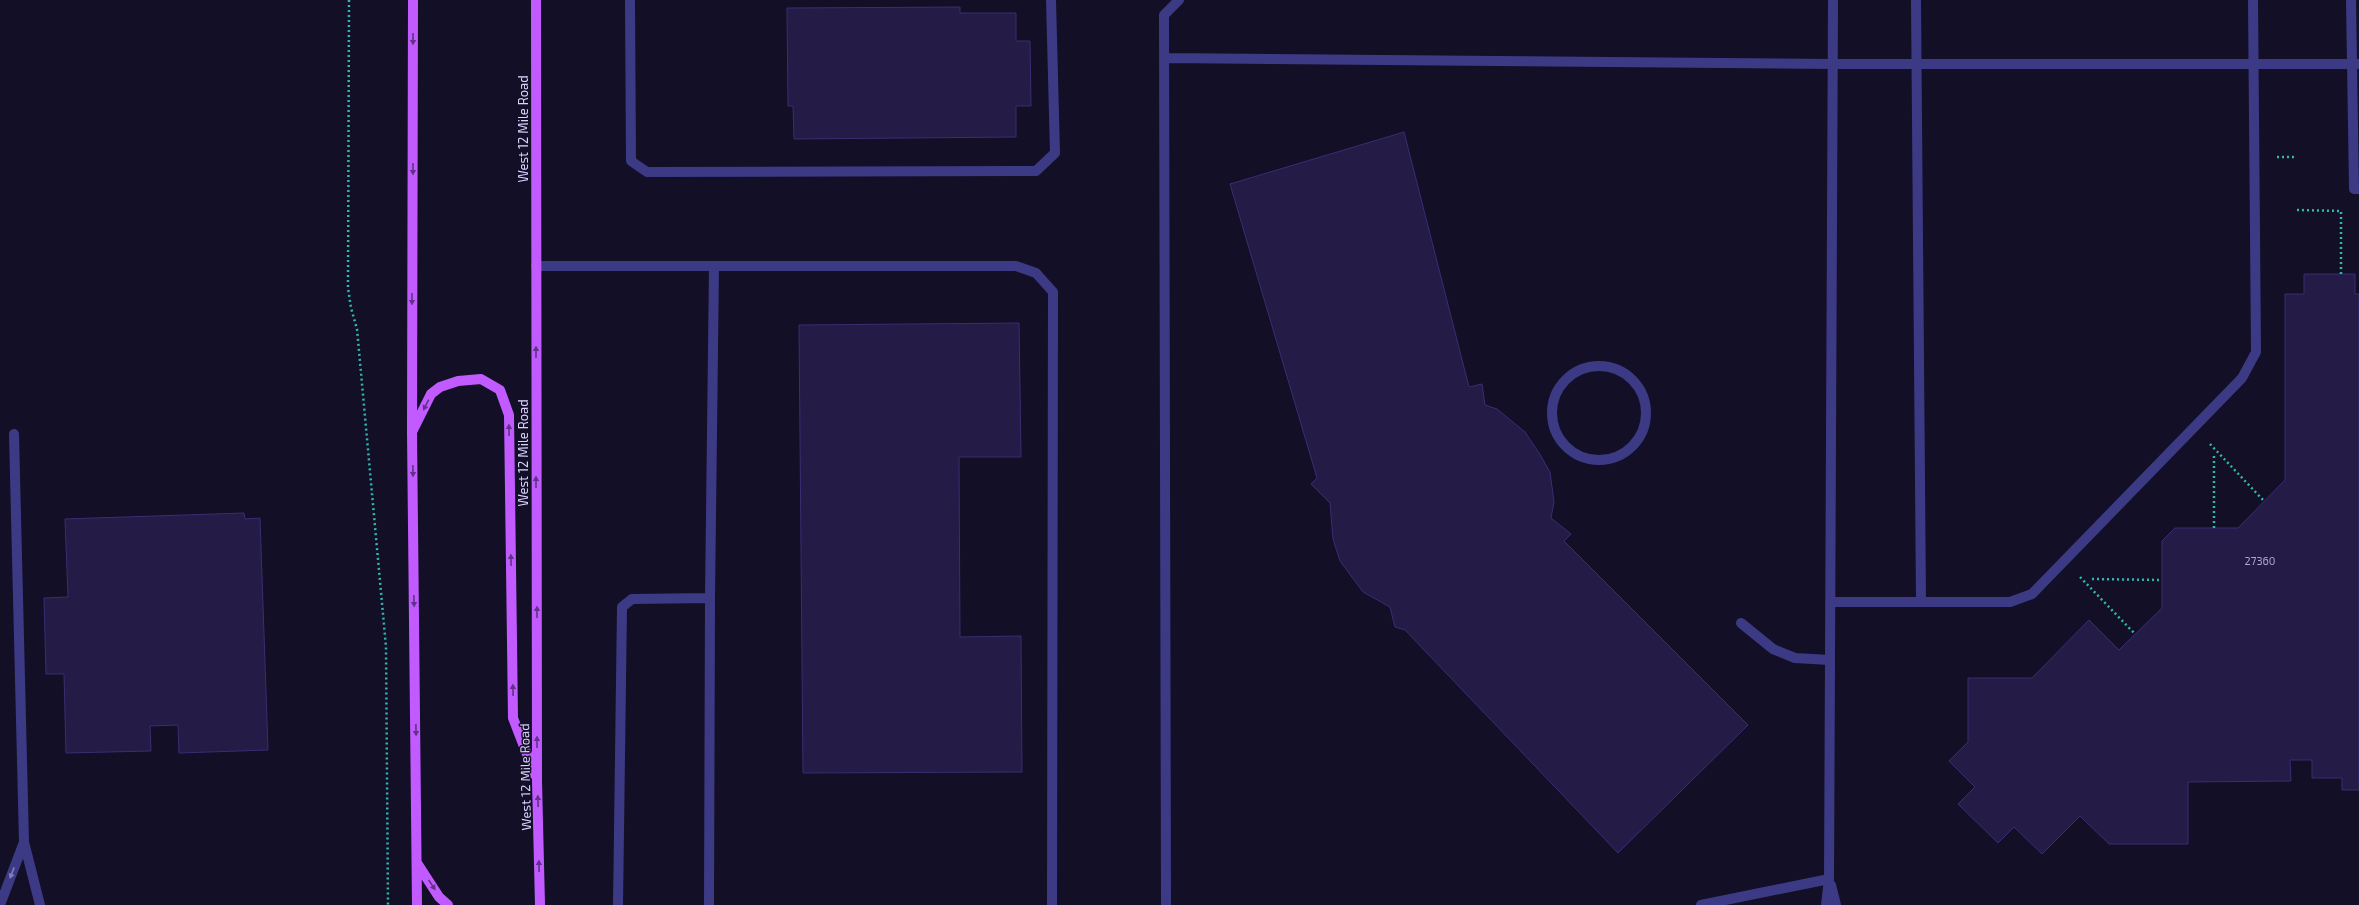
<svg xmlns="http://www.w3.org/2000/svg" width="2359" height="905" font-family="'Exo 2',sans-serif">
	<rect width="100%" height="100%" fill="#130f26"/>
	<path fill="#241b47" stroke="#3b2d73" d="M960,7v6h56v28h14l1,65h-15v31l-222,2 -1,-33h-5l-1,-98z
		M1404,132l65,255 13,-3 3,21 12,4 28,23 14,21 11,19 4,30 -3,16 20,16 -7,7 184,184 -130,128 -213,-223 -10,-3 -5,-20 -27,-15 -23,-31 -7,-22 -3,-36 -19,-19 6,-6 -87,-294z
		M2304,274h51v20h4v496h-17v-12h-30v-18h-22l1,21 -103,1v62h-79l-29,-28 -38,38 -28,-27 -16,16 -40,-39 17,-17 -26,-26 19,-19v-64h64l57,-58 30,30 43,-42v-67l13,-13h63l47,-48v-186h19z
		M1019,323l2,134h-62l1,180 61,-1 1,136 -219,1 -4,-448z
		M244,513l1,6 15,-1 8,232 -89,3 -1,-28 -28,1 1,25 -85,2 -2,-79h-18l-2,-76 24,-1 -3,-78z"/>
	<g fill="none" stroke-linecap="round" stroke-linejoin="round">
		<path stroke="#2fb8b0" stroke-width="2.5" stroke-dasharray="2 3" stroke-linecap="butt" d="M349,0l-1,288 3,20 6,21 29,318 2,258
			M2277,157h19
			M2297,210l44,1v63
			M2210,444l54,57
			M2214,456v72
			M2080,577l55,57
			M2092,579l70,1"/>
		<path stroke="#3d3a85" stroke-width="10" d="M630,0l1,161 16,11 389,-1 19,-18 -4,-153
			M1916,0l5,602
			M2351,0l3,189h5
			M1165,58l668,6h526
			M536,266h480l20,7 17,19 -1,613
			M1552 413a47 47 0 1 1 94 0a47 47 0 1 1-94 0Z
			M14,434l10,408 16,63
			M1830,602h180l22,-8 210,-216 14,-26 -3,-352
			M1741,623l32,26 22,9 35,2
			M1831,885l5,20
			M0,905l24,-63
			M618,905l4,-298 10,-8 78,-1 4,-332
			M709,905l1,-307
			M1166,905l-2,-890 15,-15
			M1701,905l128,-26
			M1826,905l3,-26 4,-879"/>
		<path stroke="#c25bff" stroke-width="10" d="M413,0l-1,432 5,473
			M536,0l1,781 3,124
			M413,430l18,-36 9,-7 18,-6 23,-2 19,11 9,25 4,303 22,57
			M417,863l22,34 9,8"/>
	</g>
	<defs><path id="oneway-solid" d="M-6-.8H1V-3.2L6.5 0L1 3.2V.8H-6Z"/></defs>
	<g fill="#623188">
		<use href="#oneway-solid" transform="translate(413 39) rotate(90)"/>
		<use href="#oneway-solid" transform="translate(413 169) rotate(90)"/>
		<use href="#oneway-solid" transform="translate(412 299) rotate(90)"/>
		<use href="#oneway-solid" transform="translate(536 352) rotate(-90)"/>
		<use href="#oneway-solid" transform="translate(426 405) rotate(117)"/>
		<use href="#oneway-solid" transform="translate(509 430) rotate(-91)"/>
		<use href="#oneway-solid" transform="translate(413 471) rotate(89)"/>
		<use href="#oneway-solid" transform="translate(536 482) rotate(-90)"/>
		<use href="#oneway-solid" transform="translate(511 560) rotate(-91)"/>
		<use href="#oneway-solid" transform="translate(414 601) rotate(89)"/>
		<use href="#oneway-solid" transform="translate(537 612) rotate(-90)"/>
		<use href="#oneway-solid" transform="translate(513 690) rotate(-91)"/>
		<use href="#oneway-solid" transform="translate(416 730) rotate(89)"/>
		<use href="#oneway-solid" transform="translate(537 742) rotate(-90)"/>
		<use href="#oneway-solid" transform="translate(538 801) rotate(-92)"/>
		<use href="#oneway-solid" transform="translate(539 866) rotate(-91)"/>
		<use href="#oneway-solid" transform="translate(432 885) rotate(57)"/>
	</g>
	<use fill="#837fbc" href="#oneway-solid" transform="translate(12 873) rotate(111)"/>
	<g text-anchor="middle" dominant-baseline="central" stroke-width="3" stroke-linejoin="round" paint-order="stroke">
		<g font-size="11" fill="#aca6d1">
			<text x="2260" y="560">27360</text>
		</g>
		<g font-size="13" fill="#d9d4ff" stroke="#130f26">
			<text transform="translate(523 129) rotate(-90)">West 12 Mile Road</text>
			<text transform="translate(523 453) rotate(-90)">West 12 Mile Road</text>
			<text transform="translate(525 777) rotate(-91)">West 12 Mile Road</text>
		</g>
	</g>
</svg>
